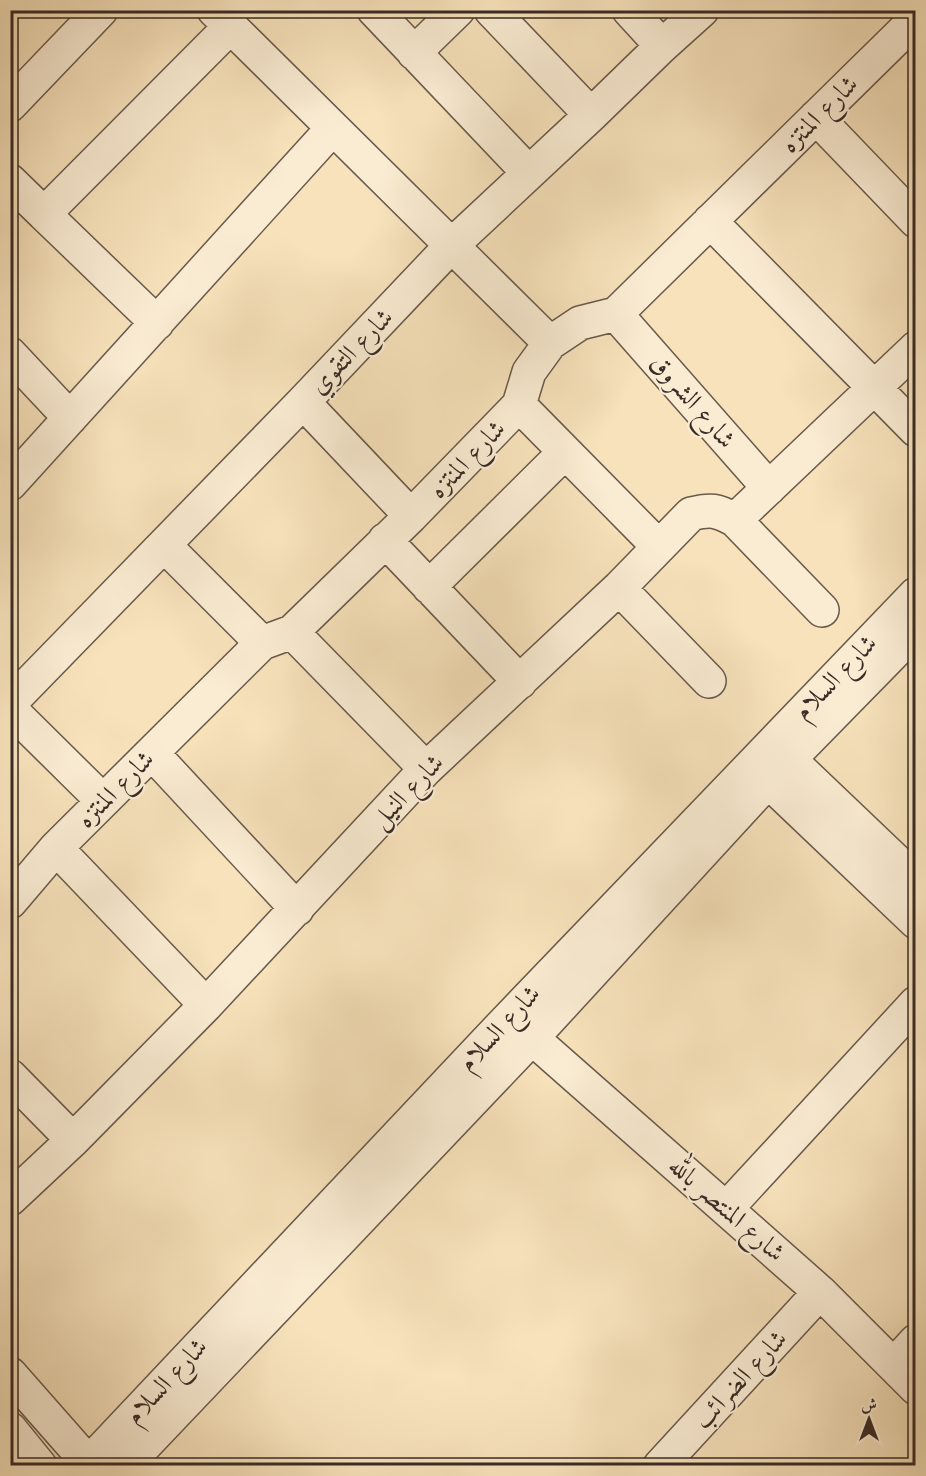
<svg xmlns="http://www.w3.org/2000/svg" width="926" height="1476" font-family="Cardo,Amiri,serif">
	<rect width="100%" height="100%" fill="#f7e2bb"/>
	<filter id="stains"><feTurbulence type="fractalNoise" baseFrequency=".00333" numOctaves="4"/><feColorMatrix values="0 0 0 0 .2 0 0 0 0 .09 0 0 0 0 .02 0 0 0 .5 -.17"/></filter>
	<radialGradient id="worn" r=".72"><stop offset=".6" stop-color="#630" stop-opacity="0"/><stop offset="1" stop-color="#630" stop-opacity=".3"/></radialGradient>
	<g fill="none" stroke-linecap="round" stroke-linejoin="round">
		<defs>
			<path id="minor" d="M214,10l336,333
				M374,10l155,163
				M491,10l100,105
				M629,10l33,36
				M414,53l44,-43
				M10,105l91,-95
				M816,117l100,104
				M10,181l34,33 186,-187
				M44,214l113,109
				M710,221l206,209
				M616,314l153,174
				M10,354l60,64
				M303,402l108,114
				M519,405l140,142
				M10,484l323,-356
				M735,520l181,-172
				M385,540l135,142
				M164,545l98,98
				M429,587l136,-135
				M619,588l90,93
				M292,632l134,137
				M10,703l293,-301 148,-156 140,-131 71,-69 40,-36
				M10,709l93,92
				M152,753l145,156
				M789,759l127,121
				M768,781l148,141
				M56,848l150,157
				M10,902l46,-54 206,-205 30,-11 119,-116 108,-111 10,-33 21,-29 30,-20 36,-9 300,-295
				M532,1038l288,254 96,96
				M10,1076l63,64
				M10,1199l63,-59 133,-135 220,-236 193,-181 72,-74c20,-5 26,-4 44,6l87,90
				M726,1209l190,-206
				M894,1365l22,-24
				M10,1374l81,92
				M10,1429l30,37
				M86,1466l418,-443 412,-429
				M125,1466l407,-428 236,-257 148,-151
				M660,1466l160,-174"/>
		</defs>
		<use href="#minor" stroke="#68594b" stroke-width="36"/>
		<use href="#minor" stroke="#faecd3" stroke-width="33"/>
	</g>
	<g text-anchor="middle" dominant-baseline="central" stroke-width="4.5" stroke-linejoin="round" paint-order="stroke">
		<g font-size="26" fill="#392b26" stroke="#faecd3">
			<text transform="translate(819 114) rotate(-45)">شارع المنتزه</text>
			<text transform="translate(351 351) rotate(-46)">شارع التقوي</text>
			<text transform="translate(693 401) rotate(49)">شارع الشروق</text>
			<text transform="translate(467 459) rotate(-46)">شارع المنتزه</text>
			<text transform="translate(835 677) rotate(-46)">شارع السلام</text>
			<text transform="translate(115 789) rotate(-45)">شارع المنتزه</text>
			<text transform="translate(407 791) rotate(-46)">شارع النيل</text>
			<text transform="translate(499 1028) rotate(-47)">شارع السلام</text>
			<text transform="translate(727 1209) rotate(41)">شارع المنتصر بالله</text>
			<text transform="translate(740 1379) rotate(-47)">شارع الضرائب</text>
			<text transform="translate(166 1381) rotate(-47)">شارع السلام</text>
		</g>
	</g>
	<rect width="926" height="1476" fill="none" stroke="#f7e2bb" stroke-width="36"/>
	<rect x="12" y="12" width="902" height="1452" fill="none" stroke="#392b26" stroke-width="3"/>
	<rect x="18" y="18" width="890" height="1440" fill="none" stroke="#392b26" stroke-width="1.5"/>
	<g transform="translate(869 1419)" stroke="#faecd3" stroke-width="4.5" paint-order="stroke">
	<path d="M0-4.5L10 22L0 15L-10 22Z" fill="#392b26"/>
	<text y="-9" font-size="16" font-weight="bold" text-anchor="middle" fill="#392b26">ش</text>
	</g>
	<rect width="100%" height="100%" filter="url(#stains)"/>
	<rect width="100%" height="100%" fill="url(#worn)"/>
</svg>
